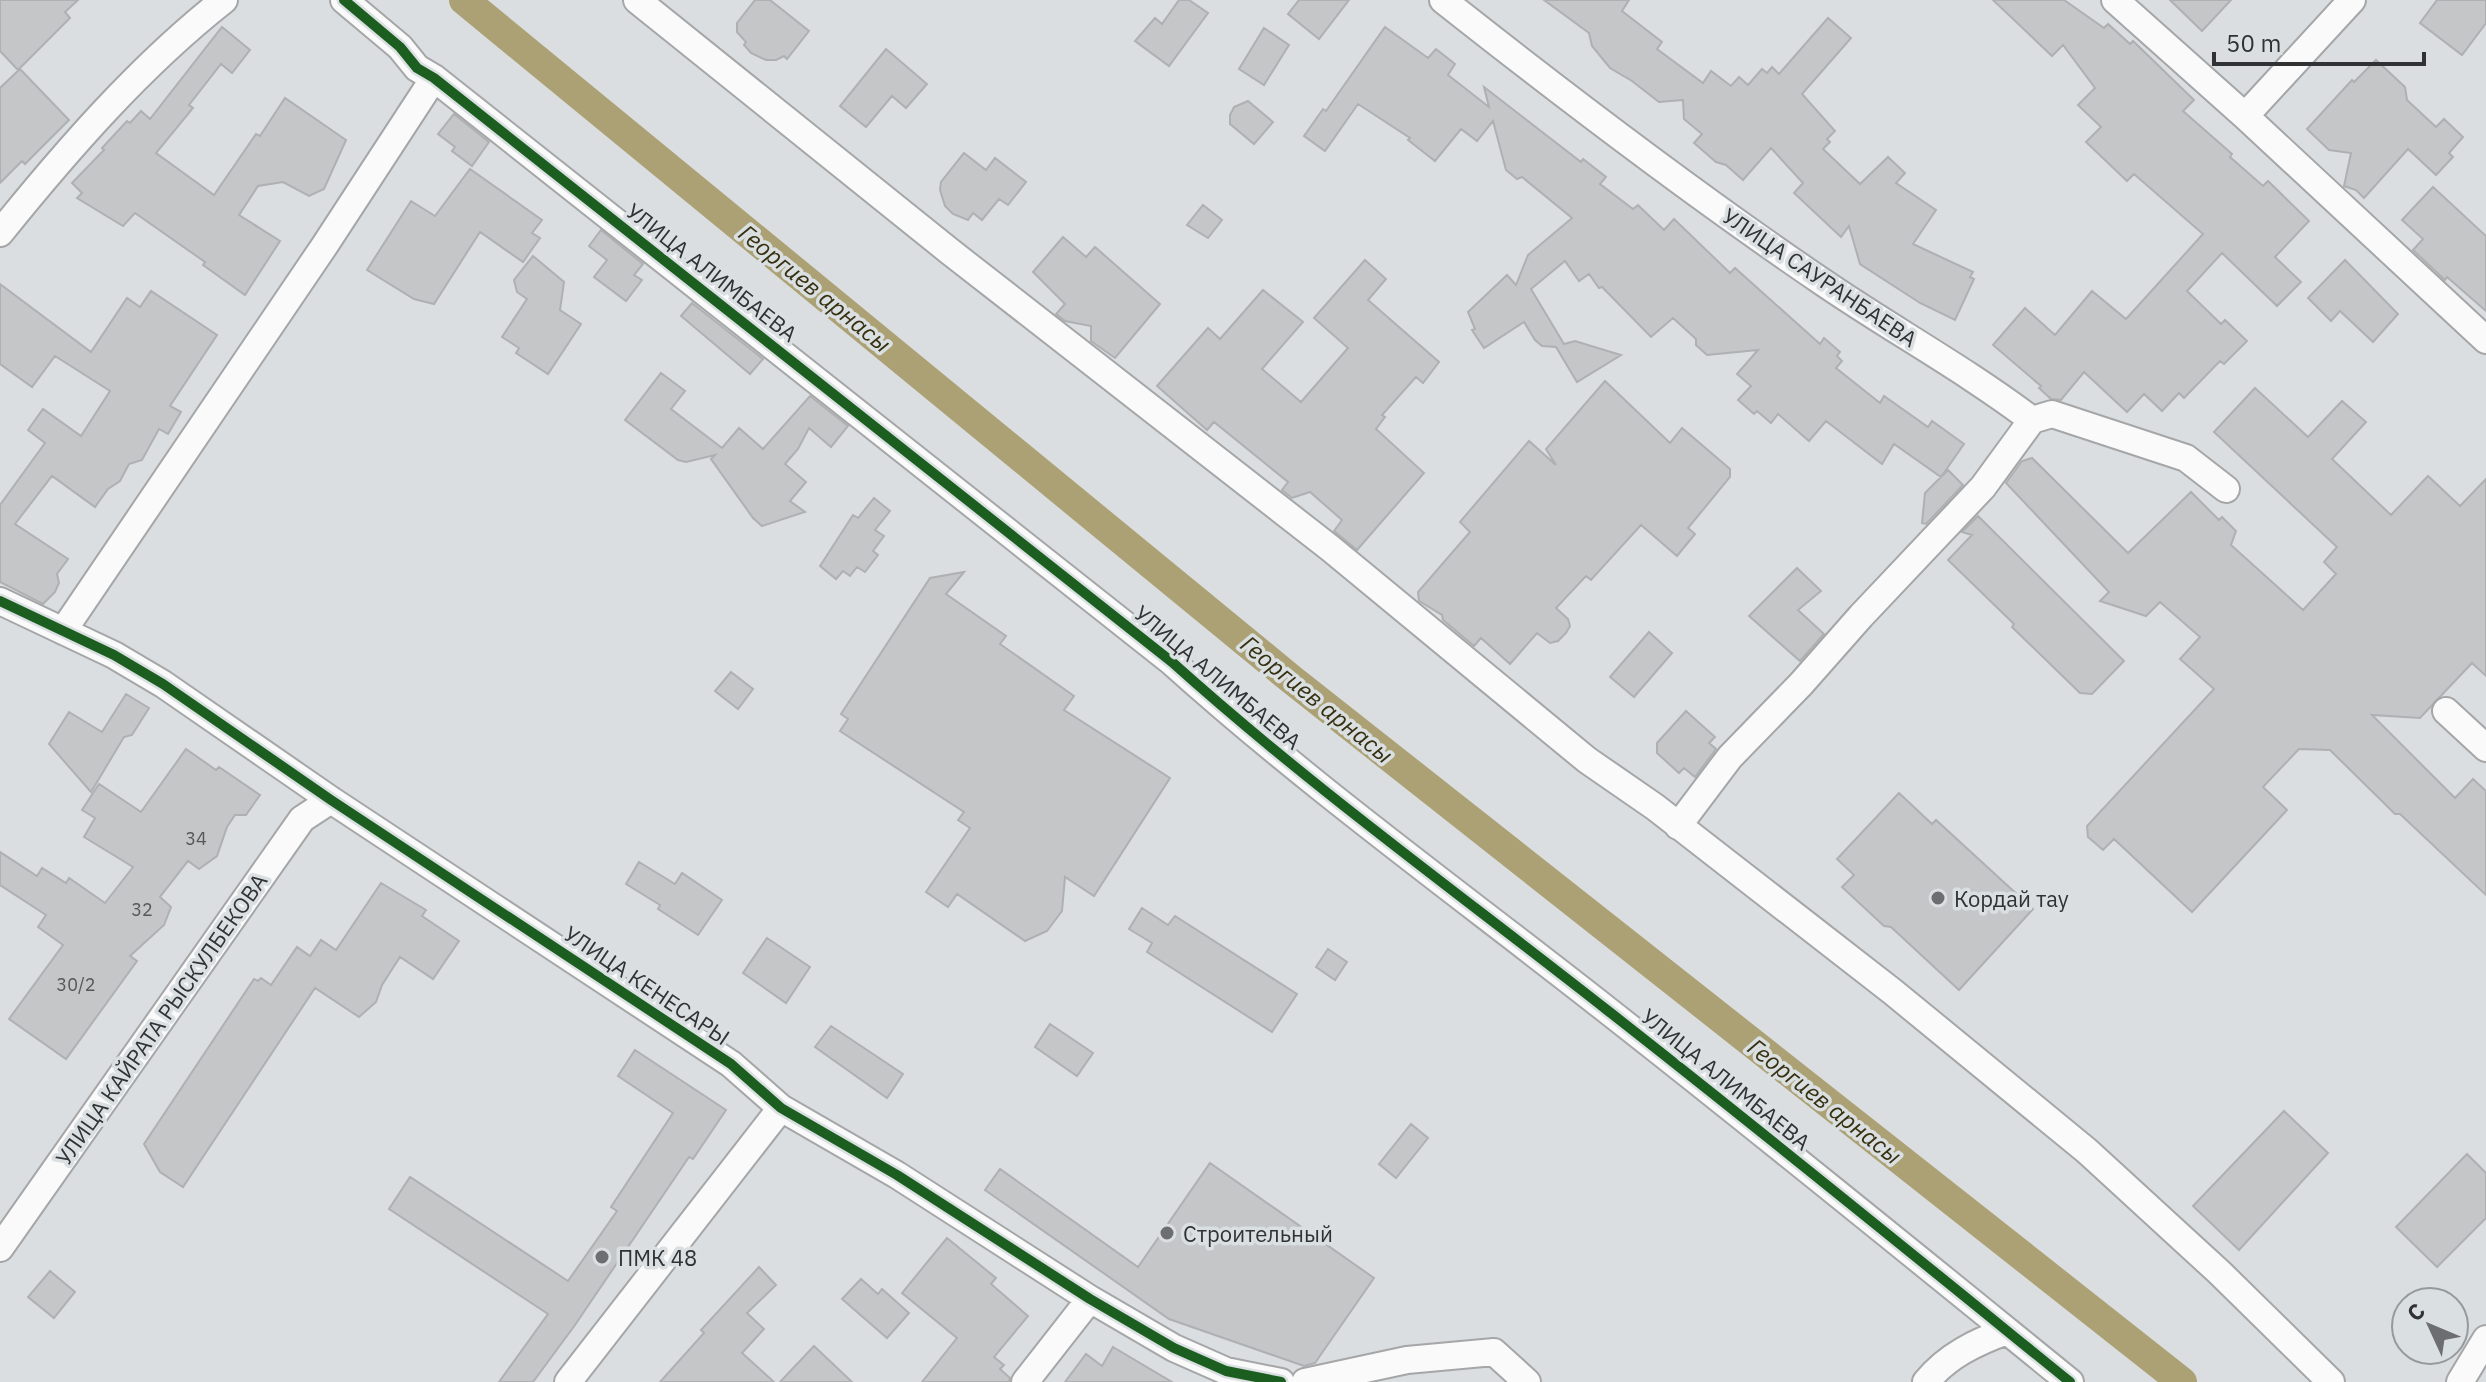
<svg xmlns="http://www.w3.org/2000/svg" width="2486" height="1382" font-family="'IBM Plex Sans',sans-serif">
	<rect width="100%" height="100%" fill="#dbdee0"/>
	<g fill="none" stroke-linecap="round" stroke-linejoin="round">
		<path stroke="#aca174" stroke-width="30" d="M464,0l827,679 891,703"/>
	</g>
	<path fill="#c4c6c8" stroke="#aeb0b2" stroke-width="2" d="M0,0h78l-13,12 5,6 -52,52 -18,-19z
		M755,0h15l39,31 -22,28 -3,-3 -8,4h-10l-15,-7 -7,-8 2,-3 -9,-10v-9z
		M1179,0h10l19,13 -39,53 -34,-25 20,-23 7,6z
		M1299,0h50l-30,39 -31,-25z
		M1544,0h85l-7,11 40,31 -5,7 46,34 8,-12 20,15 8,-9 9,8 14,-16 5,4 5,-6 7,7 49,-56 23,20 -49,56 33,37 -8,8 3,3 -7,7 37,35 28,-27 17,16 -9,10 40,27 -23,34 60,28 -3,5 4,2 -19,41 -35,-17 -60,-39 -11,-38 -8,11 -47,-44 9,-10 -32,-35 -28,32 -17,-15 -10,-3 -22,-19 8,-9 -18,-15 -1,-19 -24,2 -27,-21 -22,-13 -18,-22 -3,-13z
		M1993,0h71l40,28 4,-4 22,20 3,-3 61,59 -11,11 49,43 -2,3 33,29 5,-5 41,40 -34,36 26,25 -24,24 -55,-53 -35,38 34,33 4,-4 22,21 -23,23 -4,-3 -36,37 -5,-5 -17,18 -18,-17 -17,18 -43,-40 -23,28 -10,-1 -12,-11 2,-2 -48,-41 32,-37 30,27 37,-44 34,28 77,-85 -69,-60 -7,7 -41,-39 15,-15 -23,-22 17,-17 -32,-43 -11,11z
		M2170,0h61l-29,31z
		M2437,0h49v23l-24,32 -42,-32z
		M222,27l28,23 -18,23 -11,-9 -32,41 4,3 -37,45 58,42 42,-61 4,2 25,-38 61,42 -22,49 -15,7 -26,-14 -25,4 -19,29 41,26 -35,54 -42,-30 2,-3 -70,-49 -12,13 -46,-28 5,-5 -10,-10 32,-33 -2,-2 25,-27 3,2 11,-12 9,8z
		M1385,27l43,31 8,-9 19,15 -7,11 41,32 -5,-20 97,75 2,-3 23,18 -6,7 33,25 5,-4 26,25 10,-11 56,54 5,-5 85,76 4,-6 16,14 -3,4 5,5 -6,7 44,35 4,-7 44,31 4,-6 32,23 -23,33 -47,-33 -12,20 -56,-43 -17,20 -31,-27 -7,9 -14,-12 -3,3 -16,-14 13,-14 -14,-12 21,-24 -51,5 -11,-10v-6l-23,-21 -22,19 -49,-50 -3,1 -10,-14 -10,7 -14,-20 -34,28 33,55 11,-3 46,14 -44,27 -21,-35 -14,-1 -7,-6 -11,-18 -40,26 -12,-18 3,-1 -7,-17 39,-37 9,10 12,-30 44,-37 -50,-41 -5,2 -11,-9 -13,-49 -16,20 -16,-12 -26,32 -27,-21 2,-2 -52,-34 -33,47 -21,-15 19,-27 3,2z
		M1264,28l25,17 -25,40 -25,-16z
		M886,49l41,35 -21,24 -14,-12 -26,31 -26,-21z
		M2376,60l29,27 2,13 29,27 8,-8 19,18 -14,16 4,4 -17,18 -28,-26 -44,49 -8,-8 -12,-4 7,-33 -22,-3 -22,-21 45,-49 2,2z
		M20,69l49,51 -44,44 -3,-3 -22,22v-95z
		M1248,101l25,21 -19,22 -24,-20v-9l4,-8z
		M454,114l35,28 -17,24 -20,-15 3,-4 -17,-13z
		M964,153l22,17 9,-12 31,24 -18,23 -9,-6 -17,21 -9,-7 -5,7 -15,-6 -8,-8 -5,-16 1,-8z
		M470,169l72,51 -10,13 8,5 -17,24 -43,-30 -46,72 -20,-5 -47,-29 44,-69 24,15z
		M2433,187l53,49v75l-39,-34 -2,3 -32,-30 10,-11 -21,-19z
		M1203,205l19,15 -14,18 -21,-13z
		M601,230l42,34 -9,11 8,5 -16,21 -32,-24 13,-17 -18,-14z
		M1063,237l23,20 9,-10 65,57 -45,54 -24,-17v-15l-26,-5 -9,-7 9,-10 -32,-32z
		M533,256l31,26 -4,28 21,14 -33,50 -32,-21 3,-5 -17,-11 25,-38 -10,-7 -3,-12z
		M1365,260l21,19 -18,21 71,62 -16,21 -7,-6 -34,38 3,2 -9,12 48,44 -67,77 -23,-19 8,-11 -32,-28 -18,6 -10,-8 6,-8 -74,-60 -7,8 -50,-44 51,-58 12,11 43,-49 40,32 -41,47 39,33 47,-54 -34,-30z
		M2345,260l53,54 -25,28 -33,-31 -9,10 -23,-23z
		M0,284l91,68 36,-54 13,9 11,-16 66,44 -47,71 11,6 -13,22 -9,-5 -17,31 -13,4 -9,17 -12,8 -13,18 -43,-31 -37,48 53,35 -11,15 2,9 -4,9 -12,12 -43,-22v-77l45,-62 -17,-13 15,-21 38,27 29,-45 -55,-35 -23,31 -32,-23z
		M692,303l71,56 -13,15 -69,-58z
		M661,373l24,18 -14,18 51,39 17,-20 24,21 47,-53 38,30 -17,21 -22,-19 -11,21 -13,15 21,18 -16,19 15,11 -43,14 -9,-8 -42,-59 4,-4 -29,7 -8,-2 -53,-40z
		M1605,381l65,62 12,-15 48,41v8l-42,51 7,6 -18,22 -36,-31 -50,55 -5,-4 -30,32 12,11 2,7 -4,7 -8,8 -8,2 -13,-10 -27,31 -29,-26 -7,8 -31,-26 -1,-5 -23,-14 -1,-9 52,-60 -10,-10 69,-81 27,24 -10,-16z
		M2255,388l53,49 34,-36 24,21 -34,37 59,56 37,-39 32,30 26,-27v197l-14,-13 -52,55 -48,-3 83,83 18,-19 13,12v104l-86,-81h-5l-65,-64 -31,-1 -36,38 24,23 -95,102 -78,-73 -11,11 -15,-13 -1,-11 127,-137 -34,-30 20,-22 -40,-35 -14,14 -46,-15 9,-9 -103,-109 16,-22 10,-3 96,95 63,-61 28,28 3,-3 14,14 -5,14 72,65 33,-36 -12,-12 13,-15 -123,-115z
		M1948,470l15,15 -37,39 -4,-1 3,-30z
		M874,498l16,13 -15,19 9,6 -11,15 5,4 -13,17 -8,-5 -7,9 -7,-5 -7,8 -16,-13 33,-51 5,3z
		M1978,516l146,145 -32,33 -12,-1 -68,-66 2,-3 -66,-64 24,-25 -10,-3z
		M1797,568l24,23 -23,19 26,24 -24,27 -51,-45z
		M964,572l-18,22 60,42 -6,8 74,52 -10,14 106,68 -76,118 -29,-19 -3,34 -15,20 -22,10 -68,-47 -9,13 -22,-15 44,-64 -12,-8 6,-8 -124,-81 8,-12 -7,-5 89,-136z
		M1649,632l23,21 -38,44 -24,-20z
		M731,672l22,17 -15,20 -23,-18z
		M126,694l23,14 -17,27 -8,2 -33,55 -42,-48 20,-32 33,20z
		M1686,711l29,26 -6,6 7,6 -21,28 -11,-9 -5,5 -22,-20v-10z
		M186,749l30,21 3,-3 41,28 -14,20h-11l-8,12 -10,29 -18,13 -11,-8 -28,36 11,10 -7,18 -34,31 7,5 -71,98 -57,-40 54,-74 -25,-18 8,-12 -46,-30v-33l37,24 5,-8 24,15 3,-5 36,25 28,-36 -49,-30 11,-19 -13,-8 17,-26 42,28z
		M1899,793l33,31 4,-4 97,89 -74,81 -68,-63 -7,-1 -42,-39 12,-12 -17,-16z
		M639,862l36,22 7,-11 40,27 -24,35 -40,-26 2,-4 -34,-21z
		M381,883l45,27 -4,6 37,25 -26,38 -33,-22 -18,28 -6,17 -17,15 -44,-29 -132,199 -23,-15 -16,-28 110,-165 4,2 3,-3 10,7 26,-38 13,9 11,-16 15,10z
		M1142,908l26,17 7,-9 122,78 -25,38 -125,-80 5,-9 -23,-14z
		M767,938l43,29 -24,36 -43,-30z
		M1328,949l19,13 -12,18 -19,-13z
		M1050,1024l43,29 -16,23 -42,-29z
		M831,1026l72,48 -16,24 -72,-51z
		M635,1050l91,60 -33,49 -4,-2 -114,168 -42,57h-34l49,-68 -159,-105 21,-32 158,104 49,-70 -6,-4 62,-94 -55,-37z
		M2284,1111l44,42 -89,97 -46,-44z
		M1411,1124l17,14 -32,40 -17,-14z
		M2467,1154l19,19v45l-49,49 -41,-40z
		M1210,1163l164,115 -59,85 -11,3 -135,-47 -184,-129 15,-21 138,98z
		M947,1238l49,40 -5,6 37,32 -34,41 10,8 -4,4 10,9 -1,4h-87l35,-44 -55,-45z
		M759,1267l17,18 -29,28 17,16 -22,24 32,29h-114l44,-49 -3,-3z
		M50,1271l25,21 -21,26 -26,-21z
		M861,1279l17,15 4,-5 27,24 -22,25 -45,-39z
		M814,1346l38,36h-72z
		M1113,1347l59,35h-107l21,-28 16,12z"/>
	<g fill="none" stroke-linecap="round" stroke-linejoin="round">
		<defs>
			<path id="minor" d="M344,0l56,47 17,21 17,10 738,584c139,125 289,233 435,348 156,122 309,247 463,372
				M637,0l311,250 382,298 257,212 68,47 238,185 194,159 132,121 112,110
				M1443,0c124,98 250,194 381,283 69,47 142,87 208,137
				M2115,0l130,116 241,224
				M2245,116l107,-116
				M0,233c67,-83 140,-167 224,-233
				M2032,420l20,-6 134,44 40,31
				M0,601l114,54 49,29 168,116 400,264 50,44 116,67 193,124 84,49 52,23 55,11
				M63,631l262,-386 109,-167
				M2446,711l40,37
				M1678,826l52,-69 71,-73 60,-68 122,-129 49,-67
				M0,1248l302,-429 29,-19
				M568,1382l213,-274
				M1025,1382l65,-83
				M1305,1382l102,-22 87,-8 33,30
				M1926,1382c21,-26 50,-40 81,-51
				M2460,1382l26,-43"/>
		</defs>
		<use href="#minor" stroke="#a4a6a8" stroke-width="30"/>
		<use href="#minor" stroke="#fafafa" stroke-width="26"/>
		<defs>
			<path id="cycleway" d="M344,0l56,47 17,21 17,10 738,584c139,125 289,233 435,348 156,122 309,247 463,372
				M0,601l114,54 49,29 168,116 400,264 50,44 116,67 193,124 84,49 52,23 55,11"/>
		</defs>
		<use href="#cycleway" stroke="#dadfe1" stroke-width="15"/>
		<use href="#cycleway" stroke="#1b5e20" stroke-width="10"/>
	</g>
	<g fill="#6c6e70" stroke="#dadfe1" stroke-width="3">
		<circle cx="1938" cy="898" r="8"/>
		<circle cx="1167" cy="1233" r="8"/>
		<circle cx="602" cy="1257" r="8"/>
	</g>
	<g text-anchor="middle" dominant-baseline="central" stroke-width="7" stroke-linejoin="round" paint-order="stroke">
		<g font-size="18" fill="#555758">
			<text x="196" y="838">34</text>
			<text x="142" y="909">32</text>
			<text x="76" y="984">30/2</text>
		</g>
		<g font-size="22" fill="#303233" stroke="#dadfe1">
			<text transform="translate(712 272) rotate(38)">УЛИЦА АЛИМБАЕВА</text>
			<text transform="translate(1820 277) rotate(34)">УЛИЦА САУРАНБАЕВА</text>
			<text transform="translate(1218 677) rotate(40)">УЛИЦА АЛИМБАЕВА</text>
			<text transform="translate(647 985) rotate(34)">УЛИЦА КЕНЕСАРЫ</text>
			<text transform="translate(161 1019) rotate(-55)">УЛИЦА КАЙРАТА РЫСКУЛБЕКОВА</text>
			<text transform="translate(1726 1079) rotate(39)">УЛИЦА АЛИМБАЕВА</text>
		</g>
		<g font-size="22" fill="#303233" stroke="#dadfe1" text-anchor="start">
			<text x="1954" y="898">Кордай тау</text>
			<text x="1183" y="1233">Строительный</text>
			<text x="618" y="1257">ПМК 48</text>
		</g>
		<g font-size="24" font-style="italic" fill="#373011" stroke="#dadfe1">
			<text transform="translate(815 288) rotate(39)">Георгиев арнасы</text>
			<text transform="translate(1317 699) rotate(39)">Георгиев арнасы</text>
			<text transform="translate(1825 1101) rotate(38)">Георгиев арнасы</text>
		</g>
	</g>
	<g transform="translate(2430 1326) rotate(314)"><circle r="38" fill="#dadfe1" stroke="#969a9b" stroke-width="2"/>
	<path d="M0-6L14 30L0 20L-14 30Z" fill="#6c6e70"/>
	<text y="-12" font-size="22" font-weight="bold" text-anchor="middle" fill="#303233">С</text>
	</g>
	<path d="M2214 52v12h210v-12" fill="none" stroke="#303233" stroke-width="4"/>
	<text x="2226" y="52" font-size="24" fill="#303233" stroke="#dadfe1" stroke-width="6" paint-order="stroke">50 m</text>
</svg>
